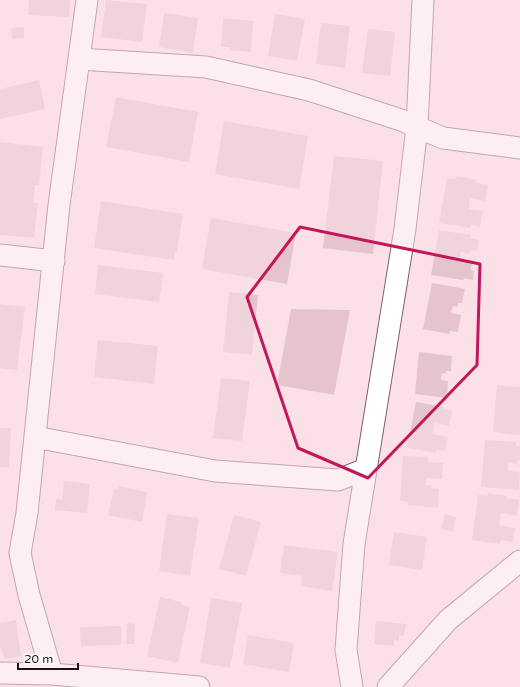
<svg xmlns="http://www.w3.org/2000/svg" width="520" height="687" viewBox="0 0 520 687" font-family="'Varela Round',sans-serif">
	<rect width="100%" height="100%" fill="#fbe0e7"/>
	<path fill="#e5c4cd" d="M 29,0 L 70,0 L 69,17 L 28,15 Z
		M 106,0 L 147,4 L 142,42 L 101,37 Z
		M 164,13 L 198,18 L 193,53 L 159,47 Z
		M 275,14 L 305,19 L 297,61 L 268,56 Z
		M 223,18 L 253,21 L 251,52 L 230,50 L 230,47 L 221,47 Z
		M 321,23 L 350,26 L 345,68 L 316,64 Z
		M 24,27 L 24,38 L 12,39 L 11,28 Z
		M 368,29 L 395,32 L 390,76 L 362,73 Z
		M 39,80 L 45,109 L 0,119 L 0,89 Z
		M 116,97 L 198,112 L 189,162 L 106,147 Z
		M 224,121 L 308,136 L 299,189 L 215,174 Z
		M 0,142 L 43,147 L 39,185 L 35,185 L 33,203 L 38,203 L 34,238 L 0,235 Z
		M 334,156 L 383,161 L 373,254 L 323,248 Z
		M 457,176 L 477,180 L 476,183 L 488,185 L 485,201 L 470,198 L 469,209 L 483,211 L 480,227 L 471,225 L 470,228 L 439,223 L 447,178 L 456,179 Z
		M 101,201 L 183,214 L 177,252 L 175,251 L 174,260 L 94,248 Z
		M 211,218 L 296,233 L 287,284 L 202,269 Z
		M 439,230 L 471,235 L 470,238 L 479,240 L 477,251 L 470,250 L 469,254 L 461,252 L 459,261 L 472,263 L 471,270 L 474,271 L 473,280 L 464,278 L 463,280 L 431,275 Z
		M 98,265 L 163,273 L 159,302 L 95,294 Z
		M 432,283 L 465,289 L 462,303 L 458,303 L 457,307 L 453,306 L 451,313 L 461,315 L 458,332 L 450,331 L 450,334 L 423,329 Z
		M 229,292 L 258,295 L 252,355 L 223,352 Z
		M 0,304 L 25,307 L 17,370 L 0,368 Z
		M 291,309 L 350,310 L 334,395 L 277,385 Z
		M 98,340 L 158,346 L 154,384 L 94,377 Z
		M 419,352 L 452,356 L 451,371 L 446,371 L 446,374 L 442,373 L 441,380 L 448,381 L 447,398 L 415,394 Z
		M 221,378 L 250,381 L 242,441 L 213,438 Z
		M 497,385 L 520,387 L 520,435 L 493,432 Z
		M 416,402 L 444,407 L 444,409 L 452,411 L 449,426 L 435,423 L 432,434 L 448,437 L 445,451 L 437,450 L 436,453 L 407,448 Z
		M 0,428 L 11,428 L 9,467 L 0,467 Z
		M 485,440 L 516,442 L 516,446 L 520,446 L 520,460 L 518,460 L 517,464 L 508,463 L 508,471 L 520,472 L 519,490 L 481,487 Z
		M 403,456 L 428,457 L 428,462 L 443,463 L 442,479 L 426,478 L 426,485 L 431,485 L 431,488 L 439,489 L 438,508 L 408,505 L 408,502 L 400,501 Z
		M 64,481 L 90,484 L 87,513 L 55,510 L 56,499 L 62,500 Z
		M 119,486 L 147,492 L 142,522 L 108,515 L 114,488 L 118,489 Z
		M 488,493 L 507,496 L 507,498 L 519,500 L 517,516 L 501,513 L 499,525 L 515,528 L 513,542 L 501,540 L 500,544 L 472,540 L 478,495 L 488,496 Z
		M 167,514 L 199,518 L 190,576 L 159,571 Z
		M 445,514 L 456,517 L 453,532 L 441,529 Z
		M 234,515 L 261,522 L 246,576 L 219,569 Z
		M 394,532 L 427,537 L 422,570 L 389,565 Z
		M 284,545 L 338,552 L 332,591 L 301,586 L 302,576 L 280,573 Z
		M 160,597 L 181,602 L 181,605 L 190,607 L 178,663 L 147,656 Z
		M 211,598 L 242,603 L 230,668 L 200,663 Z
		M 16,620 L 21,656 L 5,659 L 0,646 L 0,623 Z
		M 376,621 L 406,624 L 404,636 L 399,635 L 399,641 L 394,640 L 393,646 L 374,644 Z
		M 127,623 L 135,624 L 134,644 L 126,644 Z
		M 121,626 L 121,645 L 81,646 L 80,627 Z
		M 248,635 L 294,643 L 289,672 L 243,664 Z"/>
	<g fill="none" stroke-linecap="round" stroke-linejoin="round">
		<defs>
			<path id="minor" d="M 79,59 L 206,67 L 309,90 L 401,120 L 443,138 L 520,148
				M 0,255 L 54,261
				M 35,437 L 215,471 L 338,480 L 366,469
				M 0,673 L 52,674 L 199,687
				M 52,674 L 29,595 L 20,553 L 27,513 L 59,205 L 87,0
				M 352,687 L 346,650 L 354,544 L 405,229 L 417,127 L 423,0
				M 388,687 L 448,620 L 520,561"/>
		</defs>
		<use href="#minor" stroke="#7e616a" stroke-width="23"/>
		<use href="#minor" stroke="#fff" stroke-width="21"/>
	</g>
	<path d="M0 0H520V687H0ZM 300,227 L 480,264 L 477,365 L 368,478 L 298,448 L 247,297 Z" fill="#fbe0e7" fill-opacity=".55" fill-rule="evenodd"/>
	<path fill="none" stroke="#c2185b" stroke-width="3" stroke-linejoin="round" d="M 300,227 L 480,264 L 477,365 L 368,478 L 298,448 L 247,297 Z"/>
	<path d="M18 663v6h60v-6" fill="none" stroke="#1f1317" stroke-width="2"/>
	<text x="24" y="663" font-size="12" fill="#1f1317" stroke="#ffffff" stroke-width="3" paint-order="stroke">20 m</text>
</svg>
